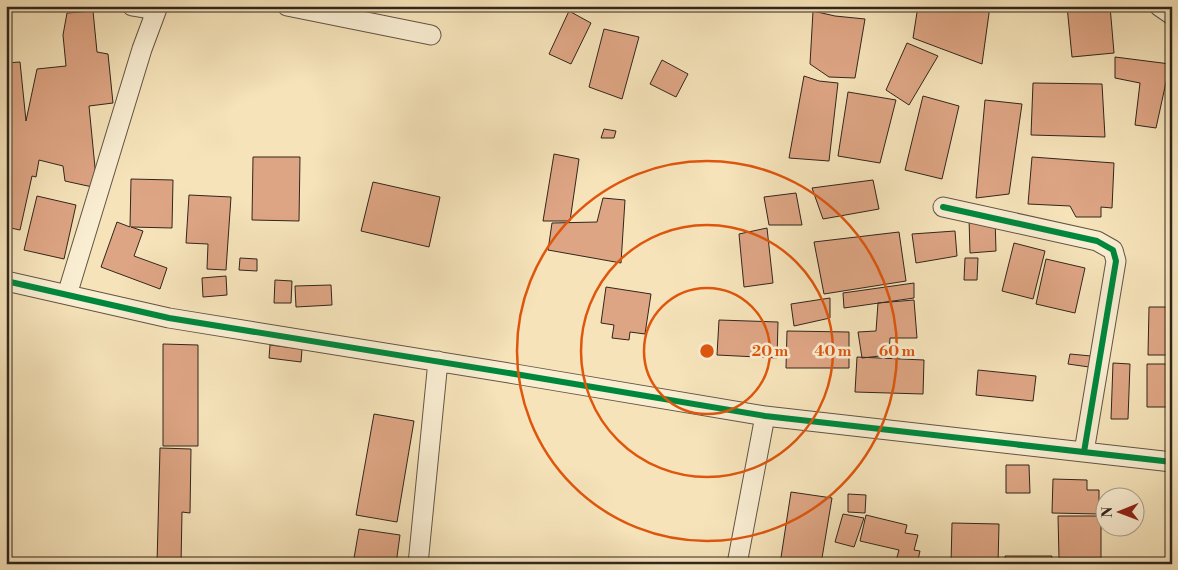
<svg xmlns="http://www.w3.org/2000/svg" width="1178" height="570" viewBox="0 0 1178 570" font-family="'Libre Bodoni',serif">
	<rect width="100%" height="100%" fill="#f6e3ba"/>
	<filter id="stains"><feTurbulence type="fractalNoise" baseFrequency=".004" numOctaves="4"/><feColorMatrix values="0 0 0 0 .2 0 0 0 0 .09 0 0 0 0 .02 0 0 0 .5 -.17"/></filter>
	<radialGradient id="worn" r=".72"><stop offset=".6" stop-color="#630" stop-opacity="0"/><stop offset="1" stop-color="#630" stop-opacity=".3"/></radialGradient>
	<path fill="#dea584" stroke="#31261d" d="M 918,6 L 990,6 L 982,64 L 913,38 Z
		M 1067,6 L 1110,6 L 1114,53 L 1072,57 Z
		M 93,11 L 97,52 L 108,54 L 113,103 L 89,106 L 97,188 L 65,181 L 63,166 L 39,160 L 36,177 L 32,176 L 20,230 L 6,227 L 6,63 L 20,62 L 26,121 L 37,69 L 66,66 L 63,35 L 67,13 Z
		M 569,11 L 591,23 L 571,64 L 549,54 Z
		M 813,11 L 835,16 L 865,19 L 855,78 L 829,77 L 810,64 Z
		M 604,29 L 639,37 L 622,99 L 589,87 Z
		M 907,43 L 938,56 L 909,105 L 886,90 Z
		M 1115,57 L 1170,64 L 1156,128 L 1135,125 L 1140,83 L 1115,78 Z
		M 662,60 L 688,74 L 676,97 L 650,84 Z
		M 804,76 L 819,81 L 838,83 L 829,161 L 789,158 Z
		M 1033,83 L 1102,84 L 1105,137 L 1031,135 Z
		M 848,92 L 896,100 L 880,163 L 838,156 Z
		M 923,96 L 959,106 L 942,179 L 905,170 Z
		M 985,100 L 1022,104 L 1009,194 L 976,198 Z
		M 604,129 L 616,131 L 614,138 L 601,138 Z
		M 554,154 L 579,159 L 570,221 L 543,221 Z
		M 253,157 L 300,157 L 299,221 L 252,220 Z
		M 1032,157 L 1114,163 L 1112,208 L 1101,207 L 1101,217 L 1076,217 L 1070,206 L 1028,204 Z
		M 131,179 L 173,180 L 172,228 L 131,227 L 143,231 L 134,256 L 167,268 L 160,289 L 101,267 L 117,222 L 130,227 Z
		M 873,180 L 879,209 L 823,219 L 812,188 Z
		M 373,182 L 440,197 L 429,247 L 361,231 Z
		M 796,193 L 802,225 L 769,225 L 764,197 Z
		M 189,195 L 231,197 L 226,270 L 207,269 L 208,244 L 186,243 Z
		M 37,196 L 76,205 L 64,259 L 24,250 Z
		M 603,198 L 625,200 L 621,263 L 548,250 L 552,223 L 597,222 Z
		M 995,217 L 996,251 L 970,253 L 969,218 Z
		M 767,228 L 773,283 L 744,287 L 739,234 Z
		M 955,231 L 957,256 L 916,263 L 912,234 Z
		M 899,232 L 906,281 L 824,294 L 814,242 Z
		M 1014,243 L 1045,251 L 1033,299 L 1002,291 Z
		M 240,258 L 257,259 L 257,271 L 239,270 Z
		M 965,258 L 978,258 L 977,280 L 964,280 Z
		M 1046,259 L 1085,268 L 1075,313 L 1036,304 Z
		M 226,276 L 227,295 L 203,297 L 202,278 Z
		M 275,280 L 292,281 L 291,303 L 274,303 Z
		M 914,283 L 914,298 L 844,308 L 843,293 Z
		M 331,285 L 332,305 L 296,307 L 295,286 Z
		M 606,287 L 651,294 L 645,334 L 630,332 L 629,340 L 612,338 L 614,325 L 601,323 Z
		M 830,298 L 830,318 L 794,326 L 791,304 Z
		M 914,300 L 917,338 L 890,338 L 889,355 L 862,358 L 858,332 L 876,331 L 878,303 Z
		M 1149,307 L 1172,307 L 1172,355 L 1148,355 Z
		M 719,320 L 778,322 L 777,358 L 717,355 Z
		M 787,331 L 849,332 L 849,368 L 786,368 Z
		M 163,344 L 198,345 L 198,446 L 163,446 Z
		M 270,345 L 302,349 L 301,362 L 269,358 Z
		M 1070,354 L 1091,356 L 1089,367 L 1068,364 Z
		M 857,357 L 924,360 L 923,394 L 855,392 Z
		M 1113,363 L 1130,364 L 1128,419 L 1111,419 Z
		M 1147,364 L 1172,364 L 1172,407 L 1147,407 Z
		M 978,370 L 1036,376 L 1033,401 L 976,395 Z
		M 374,414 L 414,421 L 397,522 L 356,515 Z
		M 160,448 L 191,449 L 190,513 L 182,512 L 181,564 L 157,564 Z
		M 1006,465 L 1029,465 L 1030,493 L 1006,493 Z
		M 1053,479 L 1087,480 L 1087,490 L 1099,490 L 1099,514 L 1052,513 Z
		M 791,492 L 832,498 L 821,564 L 780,564 Z
		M 848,494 L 866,495 L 865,513 L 848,512 Z
		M 843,514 L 864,518 L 854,547 L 835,542 Z
		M 866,515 L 907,525 L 905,533 L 918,535 L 914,550 L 920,551 L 917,564 L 895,564 L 899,550 L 860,541 Z
		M 1058,516 L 1101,516 L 1101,558 L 1059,558 Z
		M 952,523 L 999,524 L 998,564 L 951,564 Z
		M 359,529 L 400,535 L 396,564 L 353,564 Z
		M 1005,556 L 1052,556 L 1051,564 L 1005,564 Z"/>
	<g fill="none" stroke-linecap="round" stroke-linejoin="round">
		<defs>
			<path id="street" d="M 132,6 L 156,10
				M 287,6 L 431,35
				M 1159,6 L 1172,15
				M 943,207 L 1097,241 L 1113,250 L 1116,261 L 1084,452
				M 6,281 L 169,318 L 521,375 L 765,416 L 1172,462
				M 67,295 L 142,49 L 158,6
				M 418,564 L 438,361
				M 737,564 L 765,416"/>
		</defs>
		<use href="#street" stroke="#625544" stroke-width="21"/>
		<use href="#street" stroke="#f9edd2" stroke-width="19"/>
		<defs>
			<path id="cycleway" d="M 943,207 L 1097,241 L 1113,250 L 1116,261 L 1084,452
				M 6,281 L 169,318 L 521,375 L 765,416 L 1172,462"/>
		</defs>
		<use href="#cycleway" stroke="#f9edd2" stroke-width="9"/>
		<use href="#cycleway" stroke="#00873e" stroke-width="6"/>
	</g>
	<g fill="none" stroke="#df560d" stroke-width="2.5">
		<circle cx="707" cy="351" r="63"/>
		<circle cx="707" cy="351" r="126"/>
		<circle cx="707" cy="351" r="190"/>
	</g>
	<circle cx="707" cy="351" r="8" fill="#df560d" stroke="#f9edd2" stroke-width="2.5"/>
	<g font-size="15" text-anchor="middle" font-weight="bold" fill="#df560d" stroke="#f9edd2" stroke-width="5" stroke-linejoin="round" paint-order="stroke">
		<text x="770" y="356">20 m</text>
		<text x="833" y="356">40 m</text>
		<text x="897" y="356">60 m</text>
	</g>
	<rect width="1178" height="570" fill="none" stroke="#f6e3ba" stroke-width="25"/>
	<rect x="8" y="8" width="1163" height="555" fill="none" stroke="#31261d" stroke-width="2.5"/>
	<rect x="12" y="12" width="1153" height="545" fill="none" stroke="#31261d"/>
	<g transform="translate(1120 512) rotate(269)"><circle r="24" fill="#f9edd2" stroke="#a99d8a"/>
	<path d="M0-4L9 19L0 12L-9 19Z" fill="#8f2418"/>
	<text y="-8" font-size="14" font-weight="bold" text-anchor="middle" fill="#31261d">N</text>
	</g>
	<rect width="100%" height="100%" filter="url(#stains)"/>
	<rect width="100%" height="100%" fill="url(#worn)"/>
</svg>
